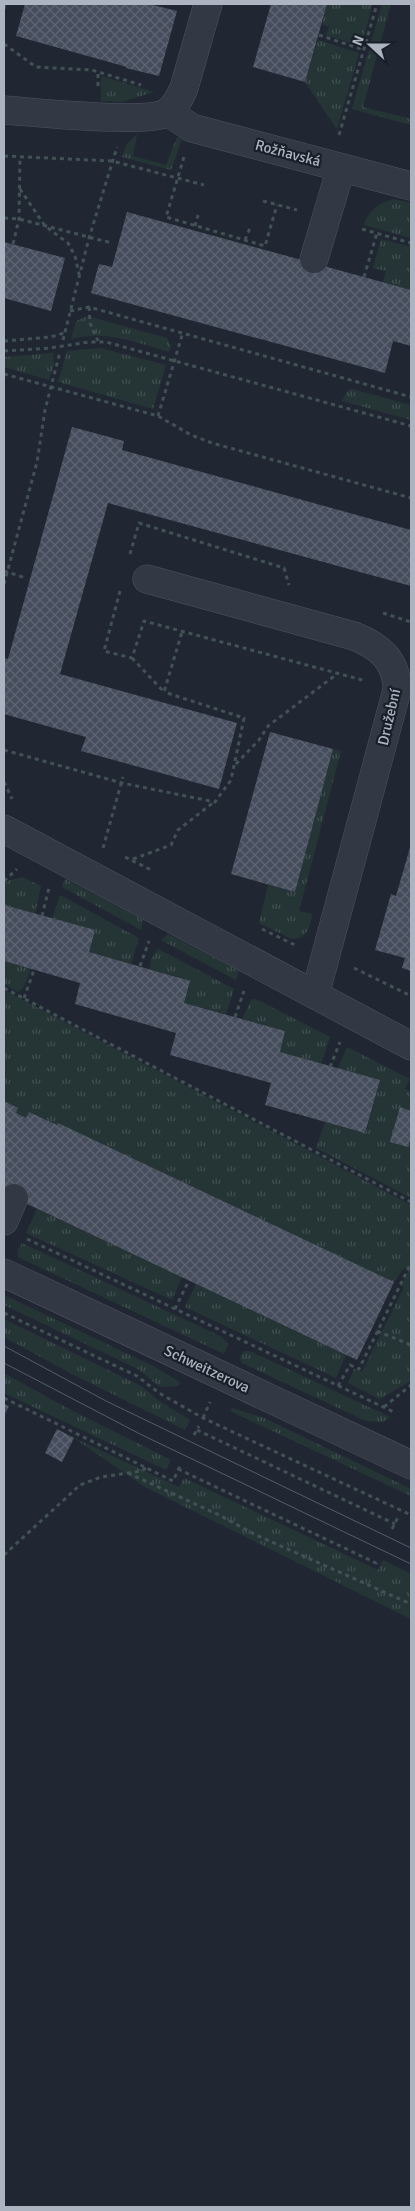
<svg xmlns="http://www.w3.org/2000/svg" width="415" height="2211" viewBox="0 0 415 2211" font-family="Signika,sans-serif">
	<defs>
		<pattern id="grass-tufts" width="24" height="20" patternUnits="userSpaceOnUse" patternTransform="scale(1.25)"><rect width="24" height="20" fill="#253536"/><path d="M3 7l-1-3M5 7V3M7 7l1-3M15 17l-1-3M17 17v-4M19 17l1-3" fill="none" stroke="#425051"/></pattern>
		<pattern id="building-cross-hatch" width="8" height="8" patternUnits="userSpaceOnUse" patternTransform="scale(1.25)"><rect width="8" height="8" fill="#464e5d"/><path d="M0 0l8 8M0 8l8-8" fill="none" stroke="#5e6572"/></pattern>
	</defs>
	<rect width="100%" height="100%" fill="#202733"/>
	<path fill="url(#grass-tufts)" d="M 327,4 L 373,4 L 361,46 L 326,35 L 329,27 L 322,24 Z
		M 382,4 L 391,4 L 363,107 L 411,119 L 411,125 L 352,109 Z
		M 318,40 L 359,53 L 337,129 L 305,82 Z
		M 101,76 L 154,92 L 121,102 L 101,101 Z
		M 137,134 L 133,156 L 166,165 L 177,137 L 182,139 L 171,170 L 122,157 L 127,144 Z
		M 393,199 L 411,203 L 411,238 L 364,225 C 369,210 378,204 393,199 Z
		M 381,239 L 411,247 L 411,290 L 383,282 L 386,271 L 373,268 Z
		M 87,316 L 167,338 L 171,346 L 169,352 C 133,342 109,330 71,339 L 76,321 Z
		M 100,348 L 166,365 L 153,409 L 58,382 L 67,351 Z
		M 53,353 L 54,365 L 49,380 L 4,367 L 4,357 Z
		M 352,389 L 411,405 L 411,420 L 342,401 L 347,391 Z
		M 333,749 L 341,751 L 299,911 L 312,914 C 310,928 307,939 292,939 L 259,923 L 268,885 L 295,892 Z
		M 22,877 L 41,886 L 35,914 L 4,905 L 4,885 L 7,881 Z
		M 65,879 L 143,920 L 141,930 L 62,887 Z
		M 60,895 L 139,938 L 131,964 L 89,952 L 52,919 Z
		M 168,934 L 239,971 L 236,980 L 161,940 Z
		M 158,949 L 234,989 L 226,1014 L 184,1003 L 190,981 L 150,969 L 151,959 Z
		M 4,961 L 31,969 L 23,988 L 18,992 L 4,984 Z
		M 4,990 L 411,1205 L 411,1381 L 380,1399 L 348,1383 L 354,1369 L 362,1372 L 404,1287 L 401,1286 L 409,1270 L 408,1268 L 403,1269 L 394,1282 L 58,1123 L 57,1125 L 29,1112 L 26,1118 L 16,1113 L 18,1108 L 4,1101 Z
		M 252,999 L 258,1000 L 330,1037 L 321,1064 L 280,1052 L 285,1031 L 242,1019 Z
		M 347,1047 L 410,1079 L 405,1089 L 411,1091 L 411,1198 L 316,1148 L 325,1122 L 366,1132 L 380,1081 L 338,1069 Z
		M 37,1209 L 182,1277 L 172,1300 L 26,1233 Z
		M 22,1243 L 222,1337 L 228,1344 L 224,1354 L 18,1257 L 18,1250 Z
		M 196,1284 L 346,1355 L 336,1378 L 185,1307 Z
		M 4,1295 L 153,1366 L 180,1382 L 179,1386 L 160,1387 L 138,1369 L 4,1305 Z
		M 4,1319 L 141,1386 L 158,1400 L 190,1420 L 185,1430 L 74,1375 L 4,1337 Z
		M 247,1351 L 252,1352 L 390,1417 L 383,1422 L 366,1421 L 242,1363 L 240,1359 L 243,1352 Z
		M 4,1373 L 67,1408 L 171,1460 L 166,1470 L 4,1393 Z
		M 232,1408 L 264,1418 L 411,1489 L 411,1496 L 230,1411 Z
		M 74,1438 L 179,1487 L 184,1478 L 378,1570 L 383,1560 L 411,1574 L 411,1619 L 145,1487 Z"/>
	<path fill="url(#building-cross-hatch)" d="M 25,4 L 149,4 L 177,11 L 159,76 L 126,68 L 127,67 L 16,36 Z
		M 271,4 L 327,4 L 305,82 L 253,67 Z
		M 127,212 L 411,290 L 411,346 L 393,341 L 385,373 L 91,293 L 99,264 L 112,267 Z
		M 4,242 L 65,258 L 51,311 L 4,298 Z
		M 72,427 L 124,441 L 122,450 L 411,530 L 411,586 L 108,503 L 60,674 L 237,723 L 219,789 L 81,751 L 86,737 L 4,714 L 4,658 L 8,659 Z
		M 270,732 L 333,749 L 295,892 L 231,874 Z
		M 411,844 L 411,971 L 402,968 L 405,958 L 375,950 L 391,894 L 396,896 Z
		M 4,905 L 95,930 L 89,952 L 190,981 L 184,1003 L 285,1031 L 280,1052 L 380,1080 L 365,1133 L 265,1105 L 271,1083 L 170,1055 L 176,1033 L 75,1004 L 80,983 L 4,961 Z
		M 4,1101 L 18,1108 L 16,1113 L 26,1118 L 29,1112 L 57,1125 L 58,1123 L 394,1282 L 357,1360 L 4,1193 Z
		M 400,1107 L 411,1111 L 411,1136 L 408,1147 L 390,1142 Z
		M 4,1404 L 9,1406 L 4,1416 Z
		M 57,1429 L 74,1438 L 62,1462 L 45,1453 Z"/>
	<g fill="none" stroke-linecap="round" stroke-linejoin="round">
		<defs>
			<path id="minor" d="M 4,110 C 33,112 146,124 166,113 C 175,108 180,97 184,88 L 208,4
				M 168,112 L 192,128 L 411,186
				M 314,259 L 341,168
				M 147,579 L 354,636 C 379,646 397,660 397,690 L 315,995
				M 4,829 L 411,1046
				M 4,1221 L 14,1198
				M 4,1273 L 411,1465"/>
		</defs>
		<use href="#minor" stroke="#4e545f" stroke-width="29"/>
		<path stroke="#415154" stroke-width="3" stroke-dasharray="4 4" stroke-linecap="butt" d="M 4,9 L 5,4
			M 319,35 L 364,50
			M 4,44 L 36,67 L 92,70 L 141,85
			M 98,86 L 98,72
			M 339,135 L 377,4
			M 4,156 L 112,161 L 204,185
			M 184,157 L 166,217 L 265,246 L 277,205
			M 20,189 L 45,226 L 68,243 L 75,256 L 79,274
			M 263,201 L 297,210
			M 4,218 L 19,219 L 112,243
			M 195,226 L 198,215
			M 362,229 L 411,243
			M 245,240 L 250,228
			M 13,244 L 19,219 L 20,157
			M 364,277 L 377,233
			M 89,307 L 90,323 L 98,341
			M 70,311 L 89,307 L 411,397
			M 63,340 L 89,238 L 117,147
			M 4,341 L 51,337 L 64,333
			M 4,351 L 50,348 L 89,342 L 106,342 L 411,426
			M 4,374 L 158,416 L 191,435 L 212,443 L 411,498
			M 158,416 L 183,332
			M 130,554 L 139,523 L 284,568 L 289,585
			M 4,571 L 26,578
			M 4,584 L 37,462 L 45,410 L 60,352
			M 120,591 L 104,651 L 132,658 L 144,621 L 366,681
			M 383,613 L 411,622
			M 132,658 L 164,692 L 182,632
			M 4,750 L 122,783 L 215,802 L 231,780 L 244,718 L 164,692
			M 236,764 L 259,740 L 268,726 L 337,674
			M 4,782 L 12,799
			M 103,848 L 123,777
			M 125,857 L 151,870
			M 133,859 L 171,845 L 178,830 L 214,802
			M 4,881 L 17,869
			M 42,916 L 49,888
			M 262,929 L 297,946
			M 140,966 L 149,941
			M 354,968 L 411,996
			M 4,988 L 411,1202
			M 24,998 L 34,970
			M 235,1017 L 244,991
			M 330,1067 L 340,1042
			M 27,1239 L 396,1413
			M 175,1309 L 189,1280
			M 4,1313 L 137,1376 L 159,1393 L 203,1418 L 411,1515
			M 377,1331 L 411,1345
			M 338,1386 L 350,1365 L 359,1369 L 411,1263
			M 4,1398 L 173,1481 L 181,1464
			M 384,1407 L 411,1385
			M 203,1418 L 210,1402
			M 197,1430 L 395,1524
			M 194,1435 L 199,1426
			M 178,1469 L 376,1563 L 378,1559
			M 128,1473 L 219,1515 L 256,1535 L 411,1604
			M 392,1529 L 398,1517
			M 4,1555 L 80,1485 L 101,1477 L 141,1471 L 146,1468"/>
		<use href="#minor" stroke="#333944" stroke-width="28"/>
		<path stroke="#555d6b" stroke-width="1" d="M 4,1346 L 106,1401 L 411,1548
			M 4,1363 L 142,1435 L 411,1564"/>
	</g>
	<g text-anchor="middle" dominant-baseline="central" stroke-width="4.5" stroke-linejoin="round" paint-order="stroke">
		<g font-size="15" fill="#adb4c1" stroke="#191f28">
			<text transform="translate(288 153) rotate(15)">Rožňavská</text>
			<text transform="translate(389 717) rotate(-77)">Družební</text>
			<text transform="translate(207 1369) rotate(25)">Schweitzerova</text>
		</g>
	</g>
	<rect width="415" height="2211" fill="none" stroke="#adb4c1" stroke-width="10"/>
	<g transform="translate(370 45) rotate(291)" stroke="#191f28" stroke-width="4" paint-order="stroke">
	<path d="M0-4L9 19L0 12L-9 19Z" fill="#adb4c1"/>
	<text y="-8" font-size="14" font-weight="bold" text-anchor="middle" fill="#adb4c1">N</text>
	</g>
</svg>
